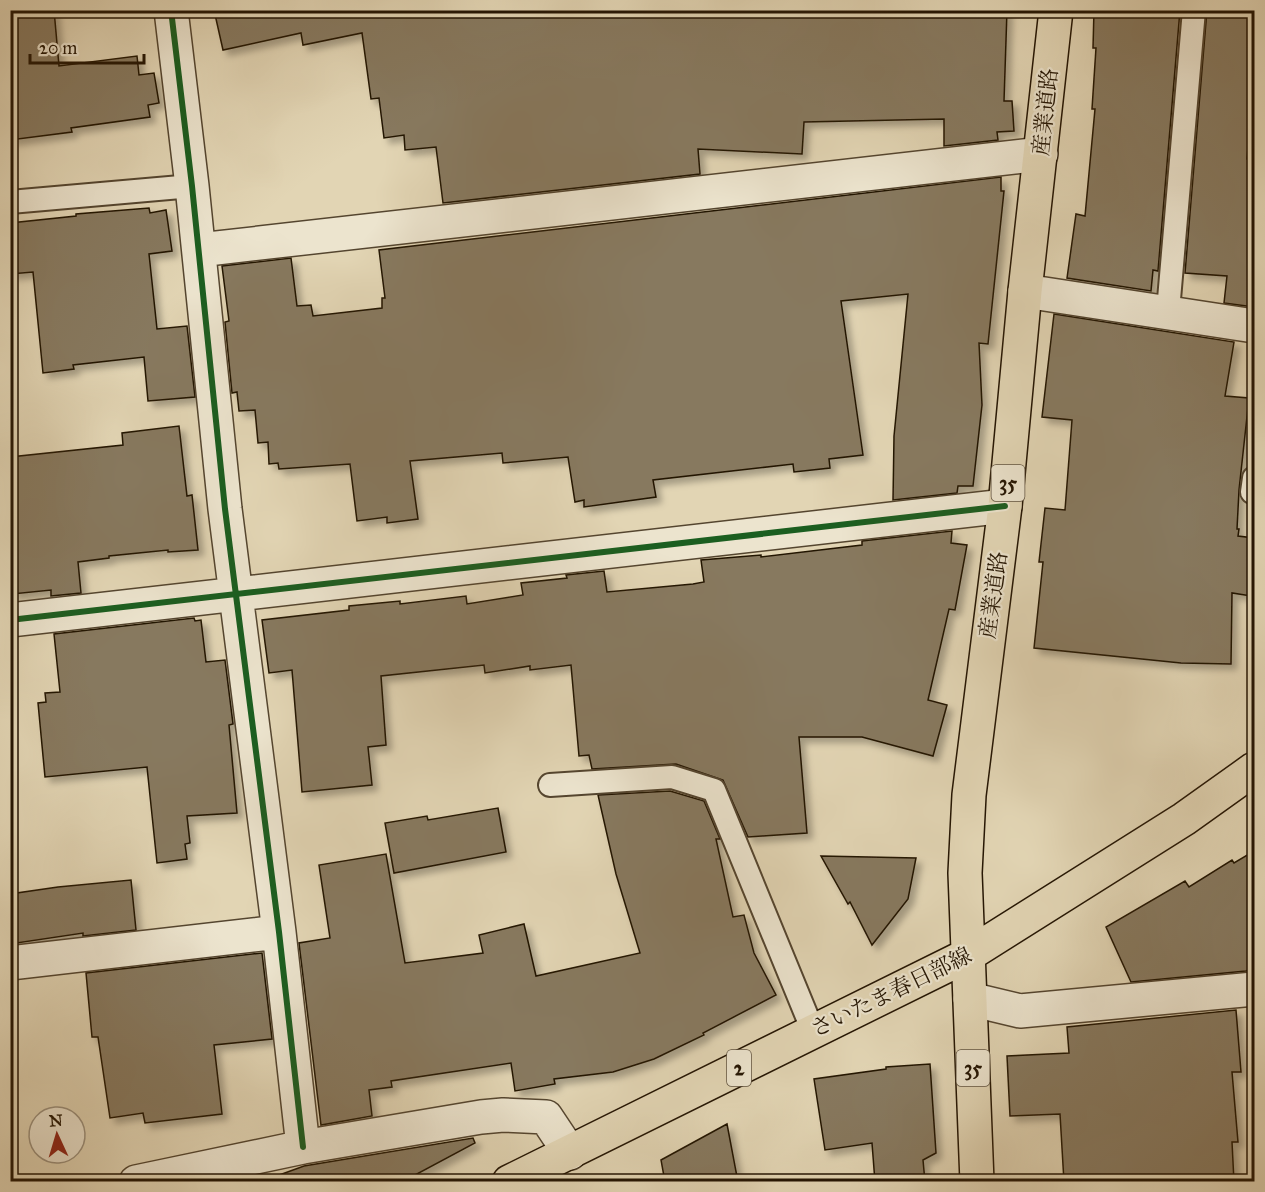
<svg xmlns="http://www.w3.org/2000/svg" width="1265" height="1192" viewBox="0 0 1265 1192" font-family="'IM FELL Great Primer','Noto Serif JP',serif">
	<defs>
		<filter id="shadow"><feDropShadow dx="5.5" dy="5.5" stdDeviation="3" flood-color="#0004"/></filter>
	</defs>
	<rect width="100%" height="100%" fill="#e2d5b4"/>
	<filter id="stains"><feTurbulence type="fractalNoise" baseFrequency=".00333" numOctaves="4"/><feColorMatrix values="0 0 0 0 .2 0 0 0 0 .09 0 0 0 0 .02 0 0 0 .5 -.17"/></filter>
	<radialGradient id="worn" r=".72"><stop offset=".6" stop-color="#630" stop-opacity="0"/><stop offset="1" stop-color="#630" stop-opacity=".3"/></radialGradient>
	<path fill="#87795f" stroke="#241503" stroke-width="1.5" filter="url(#shadow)" d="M 10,10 L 54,10 L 59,66 L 137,56 L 139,75 L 154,73 L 159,103 L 148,105 L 150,117 L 71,128 L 72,132 L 10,140 Z
		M 214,10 L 1007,10 L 1004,101 L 1012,101 L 1014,131 L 997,132 L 998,140 L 944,146 L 944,119 L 804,122 L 802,154 L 698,149 L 700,174 L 443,203 L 436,147 L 405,150 L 404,135 L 384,138 L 379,98 L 371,99 L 362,33 L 303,45 L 301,33 L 223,50 Z
		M 1094,10 L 1180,10 L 1158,271 L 1153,270 L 1151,291 L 1067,278 L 1076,214 L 1085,216 L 1095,109 L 1092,109 L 1096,48 L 1093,48 Z
		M 1207,10 L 1254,10 L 1254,80 L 1247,159 L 1254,161 L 1254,307 L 1224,303 L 1227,276 L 1185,273 Z
		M 1001,177 L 1001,191 L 1004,191 L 988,344 L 979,343 L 982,405 L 973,486 L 958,486 L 957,493 L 893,500 L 894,436 L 908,294 L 841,301 L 863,455 L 829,459 L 830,468 L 794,472 L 793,464 L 653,480 L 656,497 L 584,507 L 584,500 L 575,502 L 568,457 L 503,463 L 502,453 L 410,461 L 418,519 L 387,523 L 387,517 L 357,521 L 350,464 L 279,469 L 278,463 L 269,464 L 268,442 L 258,443 L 255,410 L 239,411 L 237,392 L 232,393 L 225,322 L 229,321 L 222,266 L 291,258 L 297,306 L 311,305 L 313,316 L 382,308 L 382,298 L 385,298 L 379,250 Z
		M 149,208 L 150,213 L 166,210 L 172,251 L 149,254 L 157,329 L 187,326 L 195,397 L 148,401 L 144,357 L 73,365 L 74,369 L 43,373 L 33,272 L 10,274 L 10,223 L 76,216 L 76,214 Z
		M 1054,314 L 1234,342 L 1225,396 L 1249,398 L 1239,490 L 1237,529 L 1239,529 L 1238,536 L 1254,538 L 1254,573 L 1251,596 L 1232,593 L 1231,664 L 1181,663 L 1034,648 L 1043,562 L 1039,562 L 1045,508 L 1065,510 L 1072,420 L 1042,417 Z
		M 179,426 L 187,496 L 192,495 L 198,550 L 168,552 L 168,550 L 109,556 L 109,558 L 78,562 L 81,593 L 51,596 L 51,590 L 12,594 L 10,457 L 123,445 L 122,433 Z
		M 952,531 L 951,543 L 967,545 L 955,610 L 949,609 L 928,700 L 947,705 L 933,756 L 862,737 L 799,737 L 807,833 L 748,837 L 723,780 L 676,764 L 592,769 L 589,755 L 579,756 L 571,665 L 530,670 L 530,666 L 485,673 L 484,665 L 381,676 L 386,745 L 368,747 L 372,785 L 302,792 L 292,670 L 269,673 L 262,620 L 349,610 L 349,606 L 400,601 L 400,604 L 466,596 L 467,604 L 523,595 L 521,583 L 567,578 L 566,575 L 604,571 L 607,592 L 693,584 L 704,582 L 701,560 L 761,555 L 761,557 L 862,545 L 862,541 Z
		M 194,618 L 195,621 L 201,620 L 206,662 L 225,660 L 233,724 L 229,725 L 237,813 L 187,816 L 190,843 L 185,844 L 187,859 L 157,863 L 147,767 L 45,777 L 38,703 L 46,702 L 45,693 L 60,692 L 54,634 Z
		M 670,791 L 704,801 L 720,839 L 716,839 L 733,917 L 744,915 L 754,953 L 776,995 L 703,1033 L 704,1035 L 654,1059 L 613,1072 L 554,1079 L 555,1084 L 515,1091 L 511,1063 L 391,1081 L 392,1087 L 369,1090 L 372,1116 L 321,1125 L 299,943 L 330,938 L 319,865 L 386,854 L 405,963 L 483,953 L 479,935 L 524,924 L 536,976 L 640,953 L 616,874 L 598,795 Z
		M 498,808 L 506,852 L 394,873 L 385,823 L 427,816 L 428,820 Z
		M 1254,851 L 1254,968 L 1246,971 L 1131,982 L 1106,927 L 1185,881 L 1189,887 L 1232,860 L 1234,863 Z
		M 821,856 L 916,858 L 908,899 L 872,945 L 850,902 L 848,904 Z
		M 131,880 L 136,930 L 83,936 L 83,933 L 10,944 L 10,894 L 58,887 Z
		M 262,953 L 272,1039 L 214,1045 L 222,1114 L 145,1123 L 143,1113 L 110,1118 L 98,1037 L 92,1037 L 86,973 Z
		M 1236,1010 L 1241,1072 L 1232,1072 L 1238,1142 L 1232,1142 L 1234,1182 L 1064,1182 L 1060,1114 L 1010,1116 L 1007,1056 L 1069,1053 L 1067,1027 Z
		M 930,1064 L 936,1153 L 923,1160 L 925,1182 L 875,1182 L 872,1143 L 825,1150 L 814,1079 L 886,1069 L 886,1067 Z
		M 727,1124 L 738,1182 L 665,1182 L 661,1160 Z
		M 473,1138 L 475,1143 L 402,1182 L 272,1182 L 271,1178 L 304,1166 Z"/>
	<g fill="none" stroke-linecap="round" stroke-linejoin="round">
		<defs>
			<path id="lane" d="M 10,202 L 192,186
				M 1168,311 L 1194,10
				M 1252,492 L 1254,478
				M 550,785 L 672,777 L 714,790 L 813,1031"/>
			<path id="street" d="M 171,10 L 192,186 L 225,509 L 279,932 L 303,1147
				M 199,250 L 1041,154
				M 1025,291 L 1254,326
				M 10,620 L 1005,506
				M 10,963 L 279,932
				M 970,999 L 1020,1011 L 1254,989
				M 136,1182 L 303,1147 L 481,1117 L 503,1115 L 546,1117 L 570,1153"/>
			<path id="primary" d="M 509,1182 L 968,955 L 1184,819 L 1254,769
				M 977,1182 L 965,873 L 969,795 L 1005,506 L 1025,291 L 1056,10"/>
		</defs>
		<use href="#lane" stroke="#54452f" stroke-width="26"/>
		<use href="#street" stroke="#54452f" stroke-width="36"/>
		<use href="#primary" stroke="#241503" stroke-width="36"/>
		<use href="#lane" stroke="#ece4ce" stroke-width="22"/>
		<use href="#street" stroke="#ece4ce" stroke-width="33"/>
		<use href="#primary" stroke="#e2d5b4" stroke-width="33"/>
		<defs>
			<path id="cycleway" d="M 171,10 L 192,186 L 225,509 L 279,932 L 303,1147
				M 10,620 L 1005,506"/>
		</defs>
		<use href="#cycleway" stroke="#ece4ce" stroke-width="10"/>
		<use href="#cycleway" stroke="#1b5e20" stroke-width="6"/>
	</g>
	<g text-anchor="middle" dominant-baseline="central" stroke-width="4.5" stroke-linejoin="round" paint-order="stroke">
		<g fill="#ece4ce" stroke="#605340" stroke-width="1.5">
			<rect x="991.5" y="465" width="33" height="36" rx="4.5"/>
			<rect x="727" y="1050" width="24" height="36" rx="4.5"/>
			<rect x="956.5" y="1050" width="33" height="36" rx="4.5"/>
		</g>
		<g font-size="21" font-weight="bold" fill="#241503">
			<text x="1008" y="483">35</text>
			<text x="739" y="1068">2</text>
			<text x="973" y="1068">35</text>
		</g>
		<g font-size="22" fill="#241503" stroke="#ece4ce">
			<text transform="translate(1045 112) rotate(-84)">産業道路</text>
			<text transform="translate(993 595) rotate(-82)">産業道路</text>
			<text transform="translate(891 992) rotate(-26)">さいたま春日部線</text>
		</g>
	</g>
	<rect width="1265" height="1192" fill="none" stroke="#e2d5b4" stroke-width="36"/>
	<rect x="12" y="12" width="1241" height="1168" fill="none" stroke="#241503" stroke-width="3"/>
	<rect x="18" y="18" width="1229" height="1156" fill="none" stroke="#241503" stroke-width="1.5"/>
	<g transform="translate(57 1135) rotate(356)"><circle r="28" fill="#ece4ce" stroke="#9c917d" stroke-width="1.5"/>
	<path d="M0-4.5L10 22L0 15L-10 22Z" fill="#8f2418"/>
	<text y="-9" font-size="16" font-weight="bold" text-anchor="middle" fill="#241503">N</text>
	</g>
	<path d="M30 54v9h114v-9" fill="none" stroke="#241503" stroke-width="3"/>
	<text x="39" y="54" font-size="18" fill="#241503" stroke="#ece4ce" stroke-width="4.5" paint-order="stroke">20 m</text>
	<rect width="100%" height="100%" filter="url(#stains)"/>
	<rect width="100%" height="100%" fill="url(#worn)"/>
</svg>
